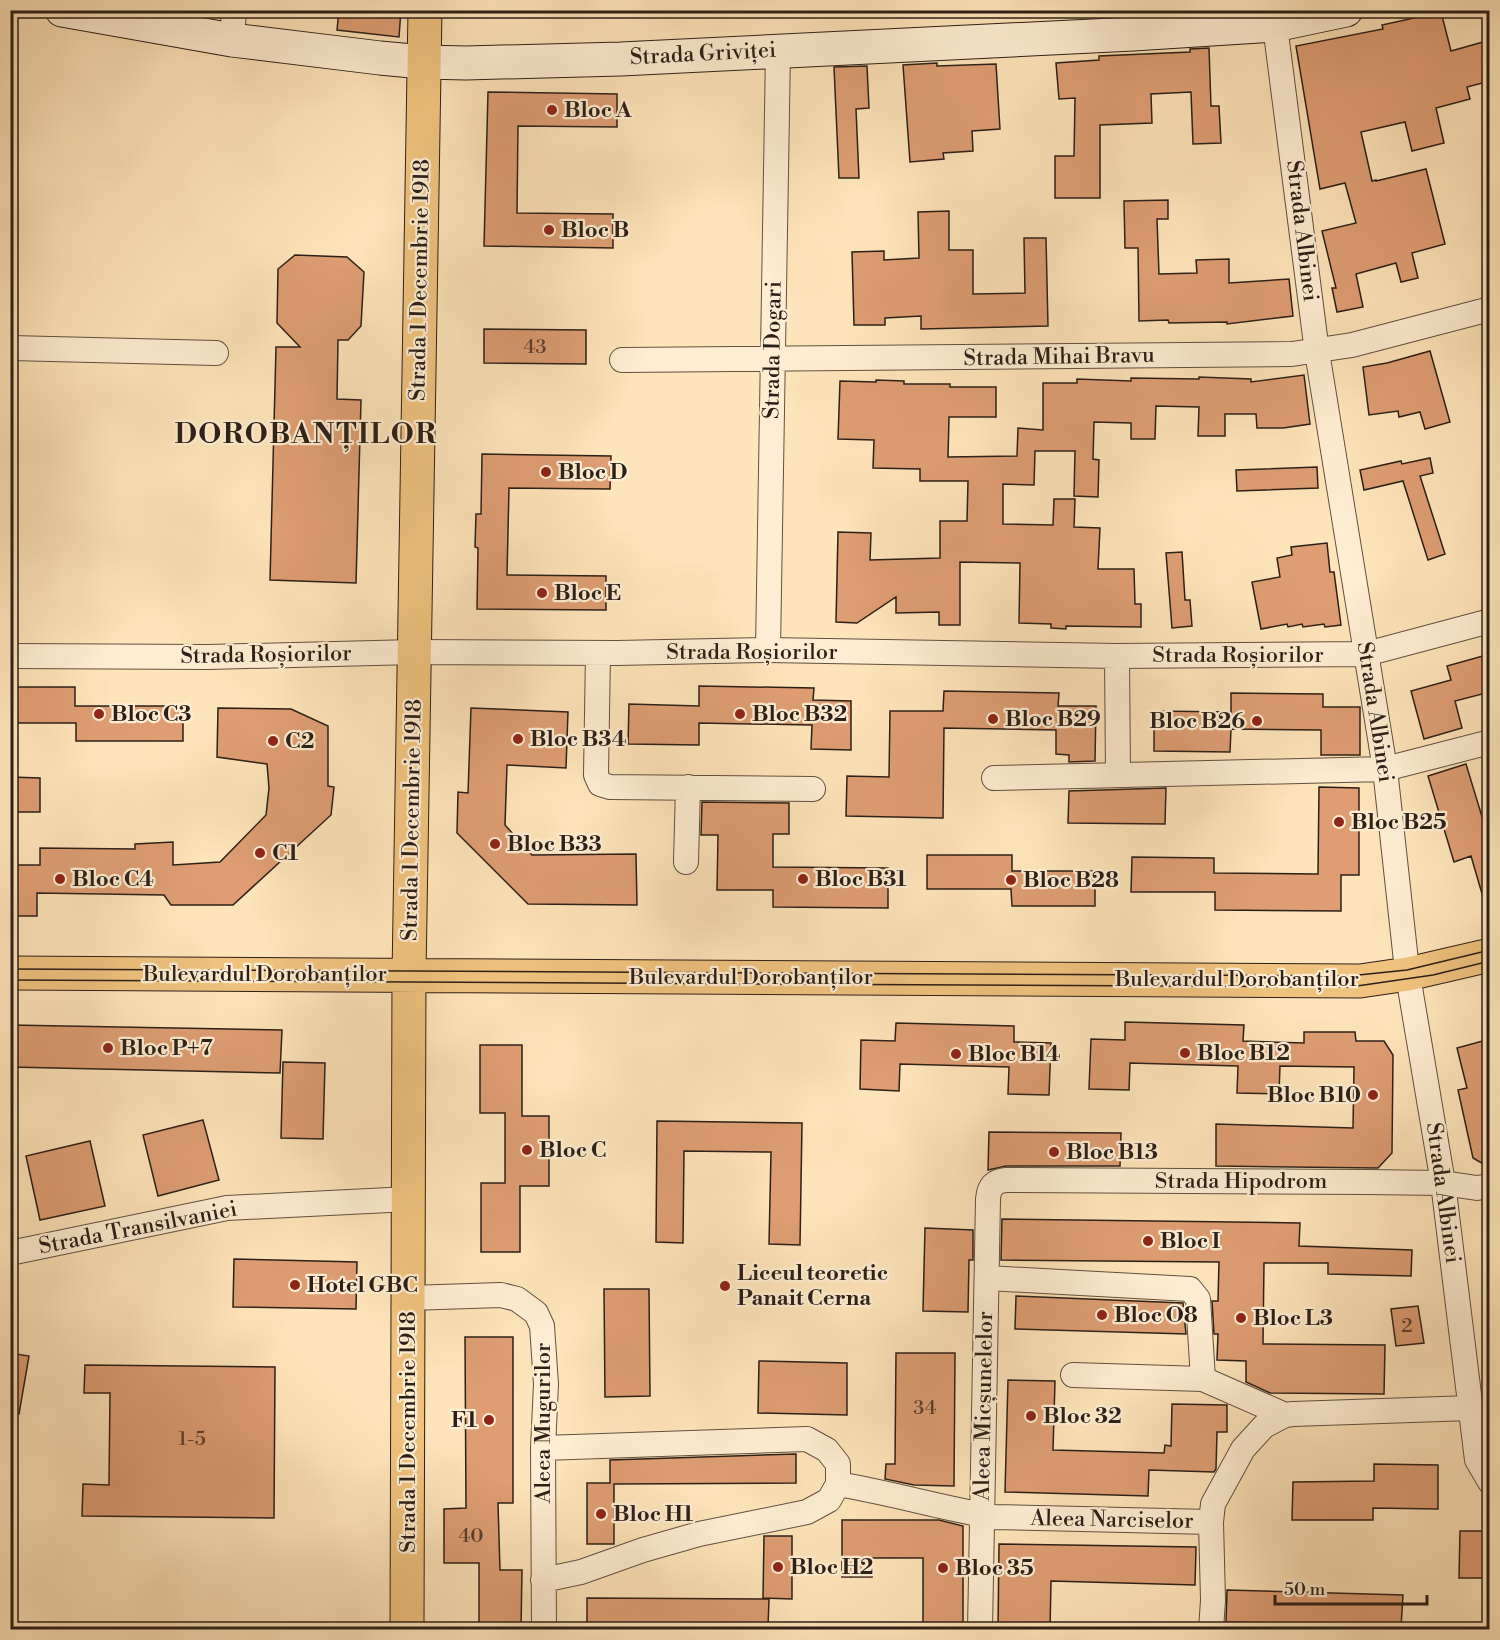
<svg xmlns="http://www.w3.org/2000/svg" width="1500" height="1640" viewBox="0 0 1500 1640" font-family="'Libre Bodoni',serif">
	<rect width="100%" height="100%" fill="#fee4ba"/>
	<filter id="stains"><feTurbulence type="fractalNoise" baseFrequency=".00333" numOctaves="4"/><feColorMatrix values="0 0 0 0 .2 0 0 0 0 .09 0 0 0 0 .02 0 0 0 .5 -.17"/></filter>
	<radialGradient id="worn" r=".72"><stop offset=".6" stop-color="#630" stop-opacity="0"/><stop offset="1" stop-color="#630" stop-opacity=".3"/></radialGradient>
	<path fill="#de9d73" stroke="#2c1f17" stroke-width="1.5" d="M 339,10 L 401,10 L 399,37 L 337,30 Z
		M 1441,12 L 1451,51 L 1490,40 L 1490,81 L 1467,87 L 1470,99 L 1436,108 L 1444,143 L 1412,151 L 1405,122 L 1361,132 L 1372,181 L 1376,180 L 1376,181 L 1426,169 L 1445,244 L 1412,253 L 1418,278 L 1401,282 L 1396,263 L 1356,274 L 1363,307 L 1337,312 L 1332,288 L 1336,288 L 1322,231 L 1356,223 L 1345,183 L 1320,189 L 1296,46 L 1383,29 L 1382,25 Z
		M 1209,48 L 1211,106 L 1219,106 L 1221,143 L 1193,144 L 1191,92 L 1151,94 L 1152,123 L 1100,125 L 1100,198 L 1055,198 L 1055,156 L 1074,156 L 1075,98 L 1059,99 L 1056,63 L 1099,60 L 1099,56 L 1190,52 L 1190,49 Z
		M 937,63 L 937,66 L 996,64 L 1000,129 L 972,131 L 973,151 L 943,153 L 944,159 L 910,162 L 903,65 Z
		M 867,66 L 869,108 L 856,109 L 859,178 L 839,178 L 834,67 Z
		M 488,92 L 617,94 L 617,127 L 518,126 L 517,213 L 613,214 L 613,248 L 484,246 Z
		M 1168,200 L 1168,219 L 1157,219 L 1159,274 L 1197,273 L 1196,260 L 1229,259 L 1229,283 L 1289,279 L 1293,316 L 1227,324 L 1227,322 L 1169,323 L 1168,320 L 1139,321 L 1138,248 L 1125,248 L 1124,201 Z
		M 949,211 L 949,250 L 973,250 L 973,294 L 1025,293 L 1024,238 L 1046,238 L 1048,326 L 921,329 L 921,316 L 885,318 L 885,325 L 854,325 L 852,252 L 884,251 L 884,260 L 919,258 L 918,212 Z
		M 295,255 L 347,257 L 364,272 L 361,326 L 348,340 L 338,340 L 337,399 L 361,400 L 356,583 L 270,580 L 276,347 L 300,347 L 277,323 L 278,269 Z
		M 484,329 L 586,330 L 586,364 L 484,363 Z
		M 1430,351 L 1450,422 L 1425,429 L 1420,412 L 1399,417 L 1398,411 L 1369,415 L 1363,367 L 1387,363 Z
		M 1304,375 L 1310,424 L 1283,428 L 1257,428 L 1256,414 L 1225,414 L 1225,436 L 1198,436 L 1199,407 L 1156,406 L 1155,439 L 1131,439 L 1131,423 L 1094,422 L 1093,459 L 1099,460 L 1098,497 L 1074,496 L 1075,451 L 1035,451 L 1034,485 L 1003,484 L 1003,524 L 1053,525 L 1054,499 L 1075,499 L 1074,527 L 1100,528 L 1098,569 L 1134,569 L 1135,604 L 1141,604 L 1141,627 L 1066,626 L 1066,629 L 1051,628 L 1051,624 L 1019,623 L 1020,563 L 960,562 L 960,625 L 939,625 L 939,612 L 896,613 L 896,597 L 857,623 L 836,622 L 838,532 L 871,533 L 870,560 L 940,558 L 940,521 L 967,521 L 968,481 L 920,481 L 920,469 L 873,468 L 874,440 L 838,439 L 840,381 L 876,382 L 876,380 L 904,381 L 904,384 L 950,384 L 950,387 L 996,387 L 996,417 L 949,417 L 948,457 L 1017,456 L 1018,428 L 1043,430 L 1043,383 L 1077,383 L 1077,379 L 1131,381 L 1131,378 L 1199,379 L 1199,377 L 1251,379 L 1251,382 Z
		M 482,454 L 611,456 L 610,489 L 509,488 L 507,575 L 606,576 L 606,610 L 477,609 L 478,548 L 475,547 L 476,514 L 481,514 Z
		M 1430,458 L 1433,473 L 1420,476 L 1445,554 L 1428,560 L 1403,481 L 1364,490 L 1360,470 L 1401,461 L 1402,464 Z
		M 1317,467 L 1318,488 L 1237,491 L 1236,470 Z
		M 1327,543 L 1330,572 L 1334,572 L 1341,625 L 1325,627 L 1324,624 L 1303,627 L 1302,624 L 1288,627 L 1287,624 L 1261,629 L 1252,582 L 1280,577 L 1277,558 L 1292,555 L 1291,547 Z
		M 1182,552 L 1185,600 L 1190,600 L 1192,626 L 1172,628 L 1166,553 Z
		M 1490,654 L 1490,692 L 1455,701 L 1462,728 L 1424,739 L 1411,691 L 1451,680 L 1447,666 Z
		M 699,686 L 814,688 L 813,700 L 851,701 L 851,750 L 811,749 L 812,725 L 699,723 L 699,745 L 628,744 L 629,704 L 699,706 Z
		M 15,687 L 75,687 L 75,706 L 183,706 L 183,741 L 76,741 L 76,723 L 15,723 Z
		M 944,691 L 1059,693 L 1058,706 L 1096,706 L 1095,761 L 1069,762 L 1069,755 L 1056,754 L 1056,730 L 944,728 L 943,818 L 846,816 L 847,776 L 889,777 L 890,711 L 943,711 Z
		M 1231,693 L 1323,694 L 1323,707 L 1360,707 L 1360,755 L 1321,755 L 1321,730 L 1231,729 L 1230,752 L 1154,751 L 1154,711 L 1231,712 Z
		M 218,708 L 291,709 L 328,726 L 328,786 L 334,787 L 331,815 L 233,905 L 171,905 L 164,895 L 37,893 L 37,916 L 10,916 L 10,865 L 40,865 L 40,848 L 135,849 L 135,844 L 173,842 L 173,865 L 220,862 L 266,815 L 269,788 L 267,764 L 217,757 Z
		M 471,708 L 568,712 L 566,768 L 507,765 L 505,825 L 532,855 L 636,854 L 637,905 L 528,904 L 457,833 L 458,792 L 468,793 Z
		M 1466,764 L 1490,843 L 1490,904 L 1485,904 L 1471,856 L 1454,862 L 1428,776 Z
		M 10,777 L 40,778 L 40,812 L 10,812 Z
		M 1319,787 L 1359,788 L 1359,875 L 1341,875 L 1341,911 L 1215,910 L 1215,892 L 1131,892 L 1132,857 L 1214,858 L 1214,873 L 1318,874 Z
		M 1166,788 L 1165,824 L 1068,823 L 1069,791 Z
		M 702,802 L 789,803 L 789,834 L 773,834 L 773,867 L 888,868 L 888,908 L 773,907 L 773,890 L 717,890 L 718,835 L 701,835 Z
		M 927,855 L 1012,855 L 1012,871 L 1095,871 L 1095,906 L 1012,906 L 1011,889 L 927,889 Z
		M 1125,1022 L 1244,1025 L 1243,1041 L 1304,1043 L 1304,1032 L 1355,1032 L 1356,1041 L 1384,1041 L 1393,1055 L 1392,1153 L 1378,1168 L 1216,1166 L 1216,1124 L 1353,1128 L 1354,1067 L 1280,1066 L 1279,1094 L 1237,1093 L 1238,1066 L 1130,1063 L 1129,1090 L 1089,1089 L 1091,1039 L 1125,1040 Z
		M 896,1023 L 1014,1026 L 1014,1042 L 1051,1043 L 1049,1095 L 1008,1094 L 1009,1067 L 900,1064 L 899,1091 L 860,1089 L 861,1040 L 895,1041 Z
		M 10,1025 L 282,1030 L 280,1073 L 10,1067 Z
		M 1490,1039 L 1490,1168 L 1473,1158 L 1458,1090 L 1467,1088 L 1457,1048 Z
		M 480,1045 L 522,1045 L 522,1116 L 549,1116 L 549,1186 L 520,1186 L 520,1252 L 481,1252 L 481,1183 L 505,1183 L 505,1113 L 480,1113 Z
		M 283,1062 L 325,1063 L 323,1139 L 281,1138 Z
		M 203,1120 L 219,1180 L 158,1196 L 143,1135 Z
		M 657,1121 L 802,1123 L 800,1245 L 769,1244 L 771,1152 L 684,1151 L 683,1243 L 656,1242 Z
		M 989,1132 L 1121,1133 L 1120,1166 L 1006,1166 L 988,1170 Z
		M 90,1141 L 105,1206 L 40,1220 L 26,1156 Z
		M 1002,1219 L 1300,1223 L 1299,1246 L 1412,1250 L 1411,1276 L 1328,1274 L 1328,1263 L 1264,1263 L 1263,1344 L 1385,1345 L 1384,1394 L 1270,1393 L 1246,1382 L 1246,1361 L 1217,1360 L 1218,1334 L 1214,1334 L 1212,1301 L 1218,1301 L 1219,1262 L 1001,1260 Z
		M 925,1228 L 973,1230 L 973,1260 L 969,1260 L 968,1312 L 923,1311 Z
		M 234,1259 L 357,1262 L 356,1309 L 233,1307 Z
		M 604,1289 L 649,1289 L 650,1396 L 605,1397 Z
		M 1016,1296 L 1183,1303 L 1186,1334 L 1015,1329 Z
		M 1418,1306 L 1424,1343 L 1396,1346 L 1391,1309 Z
		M 465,1337 L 513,1337 L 513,1503 L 498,1503 L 500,1570 L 522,1570 L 521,1629 L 479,1629 L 479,1563 L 444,1563 L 444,1509 L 466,1508 Z
		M 10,1353 L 29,1356 L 19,1414 L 10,1413 Z
		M 896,1353 L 955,1353 L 954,1486 L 914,1485 L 885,1479 L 886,1464 L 895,1464 Z
		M 759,1361 L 847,1363 L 847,1415 L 758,1413 Z
		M 85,1365 L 275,1367 L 274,1518 L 82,1516 L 83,1484 L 109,1485 L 110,1393 L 84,1393 Z
		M 1008,1380 L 1055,1381 L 1053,1450 L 1164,1453 L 1165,1445 L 1171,1446 L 1172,1404 L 1227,1405 L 1227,1432 L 1217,1432 L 1216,1469 L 1214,1472 L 1149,1470 L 1148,1496 L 1005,1492 Z
		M 796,1454 L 796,1483 L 614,1484 L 614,1544 L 587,1544 L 587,1483 L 610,1483 L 610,1460 Z
		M 1374,1464 L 1438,1465 L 1438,1509 L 1373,1508 L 1373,1520 L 1292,1520 L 1293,1482 L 1374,1481 Z
		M 842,1520 L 939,1520 L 963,1526 L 963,1629 L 923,1629 L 923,1558 L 872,1558 L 872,1577 L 842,1577 Z
		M 1460,1531 L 1490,1531 L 1490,1578 L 1459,1578 Z
		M 764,1536 L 792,1536 L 792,1599 L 763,1598 Z
		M 999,1544 L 1196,1547 L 1195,1585 L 1051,1581 L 1050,1629 L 998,1629 Z
		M 1227,1590 L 1403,1595 L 1401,1627 L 1226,1622 Z
		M 587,1598 L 769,1599 L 768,1627 L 587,1626 Z"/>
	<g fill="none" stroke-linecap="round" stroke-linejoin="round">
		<defs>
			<path id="minor" d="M 1273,10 L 1317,352 L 1385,769 L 1407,970 L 1443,1183 L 1477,1460 L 1490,1482
				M 232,40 L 234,10
				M 10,348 L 216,353
				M 622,360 L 1292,354 L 1352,345 L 1490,309
				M 768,650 L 778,51
				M 598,653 L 596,775 L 600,784 L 610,787 L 813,789
				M 10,656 L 208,657 L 415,652 L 617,653 L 768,650 L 1117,656 L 1366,654 L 1490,621
				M 1117,656 L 1118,775
				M 994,778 L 1385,769 L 1490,742
				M 686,862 L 688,787
				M 10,1253 L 227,1208 L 409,1199
				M 987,1278 L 1190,1289 L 1198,1299 L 1203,1379
				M 409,1298 L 501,1295 L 517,1299 L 536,1313 L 542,1326 L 546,1384 L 543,1448 L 544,1630
				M 1073,1375 L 1203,1379 L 1285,1415
				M 838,1484 C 891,1493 942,1508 994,1517 L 1211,1522
				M 543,1580 L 581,1572 L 643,1550 L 699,1534 L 807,1512 L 829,1500 L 838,1484 L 838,1464 L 827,1450 L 807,1439 L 543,1448
				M 980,1630 L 988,1199 C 989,1187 994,1181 1006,1180 L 1367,1182 L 1443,1183 L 1477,1188 L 1490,1186
				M 1211,1630 L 1213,1600 L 1211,1522 L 1213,1504 L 1243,1449 L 1264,1426 L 1285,1415 L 1293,1414 L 1471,1408"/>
			<path id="secondary" d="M 62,10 L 232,40 L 380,58 L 423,62 L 466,63 L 621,59 L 1133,34 L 1275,25 L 1346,10"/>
			<path id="primary" d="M 10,973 L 1360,981 L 1408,974 L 1490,955
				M 407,1630 L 409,975 L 425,10"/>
		</defs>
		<use href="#minor" stroke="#605040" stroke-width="26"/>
		<use href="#secondary" stroke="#2c1f17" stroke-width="35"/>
		<use href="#primary" stroke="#2c1f17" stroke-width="35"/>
		<use href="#minor" stroke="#feedd2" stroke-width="24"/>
		<use href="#secondary" stroke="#feedd2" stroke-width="33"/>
		<use href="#primary" stroke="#efc27d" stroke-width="33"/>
		<path stroke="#2c1f17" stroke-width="1.5" d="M 10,969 L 1349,976 L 1407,970 L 1490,950
			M 10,980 L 1350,987 L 1433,975 L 1490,961"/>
	</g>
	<g fill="#8f2418" stroke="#feedd2" stroke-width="2">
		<circle cx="552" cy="110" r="6"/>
		<circle cx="549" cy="230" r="6"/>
		<circle cx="546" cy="472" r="6"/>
		<circle cx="542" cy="593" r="6"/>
		<circle cx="99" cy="714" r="6"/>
		<circle cx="740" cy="714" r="6"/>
		<circle cx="993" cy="719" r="6"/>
		<circle cx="1257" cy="721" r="6"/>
		<circle cx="518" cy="739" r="6"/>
		<circle cx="273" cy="741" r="6"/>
		<circle cx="1339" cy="822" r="6"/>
		<circle cx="495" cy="844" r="6"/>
		<circle cx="260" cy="853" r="6"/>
		<circle cx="60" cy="879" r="6"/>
		<circle cx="803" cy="879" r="6"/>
		<circle cx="1011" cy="880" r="6"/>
		<circle cx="108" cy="1048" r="6"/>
		<circle cx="1185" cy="1053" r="6"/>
		<circle cx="956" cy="1054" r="6"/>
		<circle cx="1373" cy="1095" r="6"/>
		<circle cx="527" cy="1150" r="6"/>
		<circle cx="1054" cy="1152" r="6"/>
		<circle cx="1148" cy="1241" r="6"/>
		<circle cx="295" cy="1285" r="6"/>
		<circle cx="725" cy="1286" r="6"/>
		<circle cx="1102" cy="1315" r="6"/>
		<circle cx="1241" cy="1318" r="6"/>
		<circle cx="1031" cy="1416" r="6"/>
		<circle cx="489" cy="1420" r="6"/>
		<circle cx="601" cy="1514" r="6"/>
		<circle cx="778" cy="1567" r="6"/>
		<circle cx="943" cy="1568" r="6"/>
	</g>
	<g text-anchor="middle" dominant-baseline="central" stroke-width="4.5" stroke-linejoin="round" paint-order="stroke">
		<g font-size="20" fill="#583e2e">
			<text x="535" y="347">43</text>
			<text x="1407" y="1326">2</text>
			<text x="925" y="1408">34</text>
			<text x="192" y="1439">1-5</text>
			<text x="471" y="1536">40</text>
		</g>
		<g font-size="22" fill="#2c1f17" stroke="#feedd2">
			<text transform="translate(703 54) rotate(-3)">Strada Griviței</text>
			<text transform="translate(1302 231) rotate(83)">Strada Albinei</text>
			<text transform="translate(420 280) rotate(-89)">Strada 1 Decembrie 1918</text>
			<text transform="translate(773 350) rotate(-89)">Strada Dogari</text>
			<text transform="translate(1059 357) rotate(-1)">Strada Mihai Bravu</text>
			<text x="752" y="652">Strada Roșiorilor</text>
			<text transform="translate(266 655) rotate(-1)">Strada Roșiorilor</text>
			<text x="1238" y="655">Strada Roșiorilor</text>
			<text transform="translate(1375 712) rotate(81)">Strada Albinei</text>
			<text transform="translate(412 820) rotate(-89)">Strada 1 Decembrie 1918</text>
			<text x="265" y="974">Bulevardul Dorobanților</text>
			<text x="751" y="977">Bulevardul Dorobanților</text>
			<text x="1237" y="979">Bulevardul Dorobanților</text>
			<text x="1241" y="1181">Strada Hipodrom</text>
			<text transform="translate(1443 1193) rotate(82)">Strada Albinei</text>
			<text transform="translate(138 1228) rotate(-11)">Strada Transilvaniei</text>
			<text transform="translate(984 1406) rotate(-89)">Aleea Micșunelelor</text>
			<text transform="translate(543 1423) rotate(-90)">Aleea Mugurilor</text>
			<text transform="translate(408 1432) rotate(-90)">Strada 1 Decembrie 1918</text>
			<text transform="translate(1112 1520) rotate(1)">Aleea Narciselor</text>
		</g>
		<g font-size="22" font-weight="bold" fill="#2c1f17" stroke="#feedd2" text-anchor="start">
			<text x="564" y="110">Bloc A</text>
			<text x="561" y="230">Bloc B</text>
			<text x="558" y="472">Bloc D</text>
			<text x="554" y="593">Bloc E</text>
			<text x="111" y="714">Bloc C3</text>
			<text x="752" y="714">Bloc B32</text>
			<text x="1005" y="719">Bloc B29</text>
			<text x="1245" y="721" text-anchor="end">Bloc B26</text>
			<text x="530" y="739">Bloc B34</text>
			<text x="285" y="741">C2</text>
			<text x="1351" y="822">Bloc B25</text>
			<text x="507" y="844">Bloc B33</text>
			<text x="272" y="853">C1</text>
			<text x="72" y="879">Bloc C4</text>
			<text x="815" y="879">Bloc B31</text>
			<text x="1023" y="880">Bloc B28</text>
			<text x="120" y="1048">Bloc P+7</text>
			<text x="1197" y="1053">Bloc B12</text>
			<text x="968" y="1054">Bloc B14</text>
			<text x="1361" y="1095" text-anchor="end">Bloc B10</text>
			<text x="539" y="1150">Bloc C</text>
			<text x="1066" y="1152">Bloc B13</text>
			<text x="1160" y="1241">Bloc I</text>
			<text x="737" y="1273">Liceul teoretic<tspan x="737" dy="25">Panait Cerna</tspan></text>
			<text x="307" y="1285">Hotel GBC</text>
			<text x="1114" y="1315">Bloc O8</text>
			<text x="1253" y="1318">Bloc L3</text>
			<text x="1043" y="1416">Bloc 32</text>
			<text x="477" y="1420" text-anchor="end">F1</text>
			<text x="613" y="1514">Bloc H1</text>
			<text x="790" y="1567">Bloc H2</text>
			<text x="955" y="1568">Bloc 35</text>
		</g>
		<g font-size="28" font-weight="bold" letter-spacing="1.5" fill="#2c1f17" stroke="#feedd2">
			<text x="306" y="434">DOROBANȚILOR</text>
		</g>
	</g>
	<rect width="1500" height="1640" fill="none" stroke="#fee4ba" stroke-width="36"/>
	<rect x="12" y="12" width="1476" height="1616" fill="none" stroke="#2c1f17" stroke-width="3"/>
	<rect x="18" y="18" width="1464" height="1604" fill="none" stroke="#2c1f17" stroke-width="1.5"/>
	<path d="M1275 1595v9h152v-9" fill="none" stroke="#2c1f17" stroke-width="3"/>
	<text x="1284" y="1595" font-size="18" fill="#2c1f17" stroke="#feedd2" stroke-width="4.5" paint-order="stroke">50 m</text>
	<rect width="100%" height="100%" filter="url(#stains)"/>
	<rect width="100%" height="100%" fill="url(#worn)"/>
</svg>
